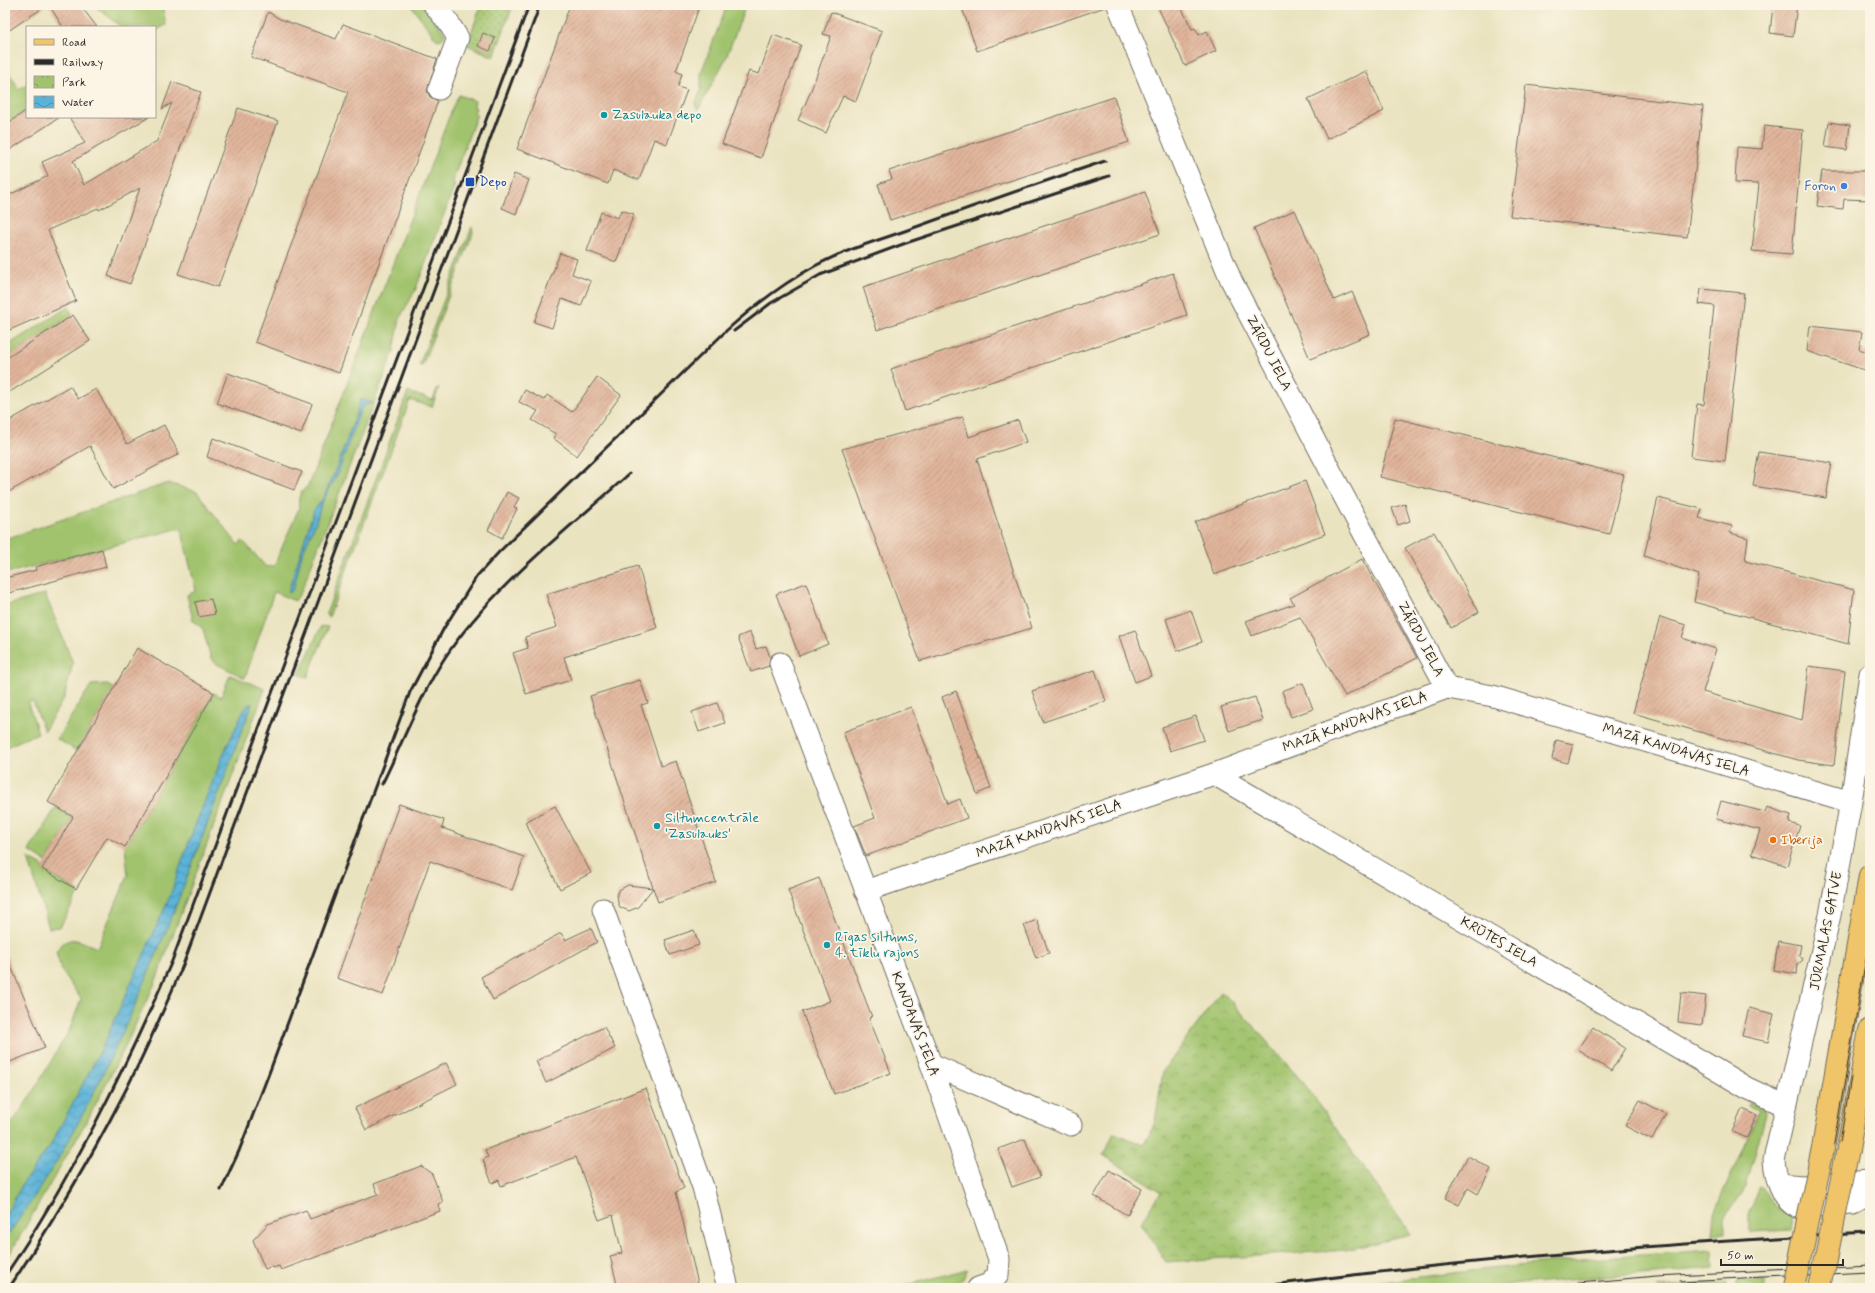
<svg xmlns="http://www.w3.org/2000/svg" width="1875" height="1293" viewBox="0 0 1875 1293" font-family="Mynerve,sans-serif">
	<defs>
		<pattern id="park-crowns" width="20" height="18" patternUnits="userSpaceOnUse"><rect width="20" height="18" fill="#a1c36d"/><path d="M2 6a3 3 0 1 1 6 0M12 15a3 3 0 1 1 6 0" fill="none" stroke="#839f5a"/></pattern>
		<pattern id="garden-dots" width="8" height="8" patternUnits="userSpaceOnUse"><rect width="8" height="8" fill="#a1c36d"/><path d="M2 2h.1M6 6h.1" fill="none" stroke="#839f5a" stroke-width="1.8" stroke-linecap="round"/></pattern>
		<pattern id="water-waves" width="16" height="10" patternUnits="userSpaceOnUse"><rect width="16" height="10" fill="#5bb2d8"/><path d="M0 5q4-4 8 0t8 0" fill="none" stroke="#4b91af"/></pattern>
		<pattern id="building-hatch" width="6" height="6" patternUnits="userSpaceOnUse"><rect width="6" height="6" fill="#e1b59b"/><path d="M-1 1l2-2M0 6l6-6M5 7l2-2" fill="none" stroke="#b7937f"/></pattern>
	</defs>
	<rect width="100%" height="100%" fill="#fcf5e5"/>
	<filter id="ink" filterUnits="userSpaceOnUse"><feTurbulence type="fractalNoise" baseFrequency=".025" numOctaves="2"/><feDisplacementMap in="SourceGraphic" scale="8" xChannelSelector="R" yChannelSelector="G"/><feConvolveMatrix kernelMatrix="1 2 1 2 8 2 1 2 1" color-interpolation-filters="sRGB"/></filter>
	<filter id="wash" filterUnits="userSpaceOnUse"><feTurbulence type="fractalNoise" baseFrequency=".012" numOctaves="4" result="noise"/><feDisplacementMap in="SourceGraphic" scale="16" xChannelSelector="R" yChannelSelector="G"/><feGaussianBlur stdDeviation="0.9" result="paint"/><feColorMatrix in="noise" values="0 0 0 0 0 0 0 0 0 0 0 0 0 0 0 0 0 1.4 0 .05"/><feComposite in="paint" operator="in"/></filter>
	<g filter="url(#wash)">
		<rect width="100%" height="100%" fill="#eae3c0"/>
		<path fill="#a1c36d" stroke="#66774c" d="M 94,5 L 162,5 L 166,25 L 155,31 L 155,27 L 121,27 Z
			M 411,5 L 423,5 L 445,34 L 443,38 L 439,40 L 436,39 Z
			M 727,5 L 746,5 L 726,58 L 698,110 L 695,105 L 701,90 L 701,73 Z
			M 5,66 L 19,89 L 27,84 L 27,110 L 5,125 Z
			M 459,95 L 475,101 L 474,107 L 476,108 L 474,113 L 477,114 L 455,174 L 453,182 L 455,185 L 415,291 L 400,318 L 394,351 L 301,592 L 295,601 L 274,592 L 245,678 L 217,664 L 211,659 L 203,629 L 193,620 L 187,595 L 196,591 L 181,528 L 8,573 L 5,564 L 5,539 L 168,483 L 197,492 L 238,545 L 243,541 L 266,567 L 274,566 L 299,508 C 298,497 299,493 308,486 L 454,104 Z
			M 472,227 L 473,233 L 422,366 L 419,365 Z
			M 68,307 L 73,315 L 5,359 L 5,347 Z
			M 437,388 L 439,388 L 432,407 L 410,400 L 329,617 L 326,614 L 408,392 L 433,400 Z
			M 45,594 L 73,663 L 64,698 L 44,731 L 33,701 L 28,703 L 38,733 L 6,747 L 5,606 Z
			M 321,626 L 328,627 L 307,678 L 299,674 Z
			M 230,675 L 265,689 L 155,983 L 124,1049 L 89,1117 L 5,1262 L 5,1134 L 31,1095 L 70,1029 L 81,999 L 61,970 L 56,952 C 68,932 80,941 97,948 L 128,875 L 125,847 L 214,693 L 221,697 Z
			M 106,684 L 114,688 L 77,751 L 57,739 L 91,685 Z
			M 56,807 L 73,817 L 46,862 L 29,851 Z
			M 28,858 L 43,866 L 42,869 L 79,892 L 60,927 L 49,928 Z
			M 1750,1101 L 1764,1109 L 1766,1114 L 1746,1186 L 1725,1216 L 1725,1233 L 1712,1234 L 1714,1213 L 1759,1112 L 1748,1105 Z
			M 1760,1187 C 1767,1190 1768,1198 1774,1204 C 1779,1210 1787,1214 1794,1216 L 1792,1230 L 1750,1232 L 1750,1211 Z
			M 1713,1250 L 1714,1268 L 1470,1288 L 1337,1288 C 1462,1270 1588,1258 1713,1250 Z
			M 967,1269 L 963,1279 L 944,1288 L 896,1288 Z
			M 1766,1281 L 1766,1288 L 1736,1287 L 1736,1282 Z
			M 1727,1283 L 1727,1287 L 1656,1288 Z"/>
		<path fill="url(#park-crowns)" stroke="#66774c" d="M 1221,992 L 1232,1002 L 1306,1086 L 1411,1235 L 1346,1250 L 1166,1262 L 1141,1223 L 1161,1192 L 1103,1155 L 1114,1133 L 1144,1145 L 1155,1122 L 1163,1071 Z"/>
		<path fill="url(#garden-dots)" stroke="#66774c" d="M 481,5 L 513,5 L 494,57 L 467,45 Z"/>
		<path fill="url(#water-waves)" stroke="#436e82" d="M 361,399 L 373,403 L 364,405 L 360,411 L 338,473 L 321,505 L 316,522 L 302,554 L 294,587 L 291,592 L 288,592 L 314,510 C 329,498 353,421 361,399 Z
			M 249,704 L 252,704 C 197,851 145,1001 69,1140 C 50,1174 28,1207 5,1239 L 5,1216 L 23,1183 L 50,1146 L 102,1048 L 170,896 L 189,841 L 225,750 L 243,712 Z"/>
		<g id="blocks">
			<path fill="url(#building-hatch)" d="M 5,5 L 47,5 L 5,33 Z
				M 49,5 L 80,5 L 97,27 L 63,27 Z
				M 570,5 L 700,5 L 676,71 L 682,74 L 678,87 L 687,90 L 667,144 L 654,139 L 639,180 L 613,170 L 608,184 L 517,149 Z
				M 961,5 L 1104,5 L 1105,7 L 977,51 Z
				M 1157,5 L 1180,5 L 1192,29 L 1195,28 L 1199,35 L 1207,31 L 1216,51 L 1185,66 Z
				M 1773,5 L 1797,5 L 1793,36 L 1770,33 Z
				M 268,12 L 280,19 L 336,39 L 343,24 L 437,59 L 427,91 L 430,97 L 438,101 L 339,373 L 255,342 L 348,92 L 251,57 Z
				M 831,12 L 882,31 L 856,101 L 843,96 L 826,133 L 798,120 L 810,93 L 831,36 L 823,34 Z
				M 483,33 L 495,38 L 490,51 L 478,46 Z
				M 773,35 L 801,45 L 761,158 L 722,144 L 749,71 L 759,74 Z
				M 1366,71 L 1384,111 L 1327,139 L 1308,99 Z
				M 172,82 L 201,92 L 130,284 L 108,276 L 140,188 L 99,210 L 98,208 L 48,230 L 76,301 L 5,332 L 5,197 L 48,176 L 42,162 L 85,143 L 69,117 L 149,117 L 73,161 L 84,185 L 157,141 L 172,103 L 162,109 Z
				M 1526,85 L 1703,106 L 1687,237 L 1510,216 Z
				M 1114,97 L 1129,142 L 890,220 L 878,184 L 892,179 L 889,171 Z
				M 238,108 L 278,121 L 218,287 L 178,274 Z
				M 27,110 L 27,117 L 60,117 L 5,153 L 5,125 Z
				M 1829,122 L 1850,125 L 1847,150 L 1825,147 Z
				M 1764,126 L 1803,130 L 1792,254 L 1752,251 L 1759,184 L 1735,183 L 1737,147 L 1762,149 Z
				M 1822,171 L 1870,171 L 1870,200 L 1844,199 L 1843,209 L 1817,206 Z
				M 514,174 L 529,180 L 516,214 L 502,208 Z
				M 1145,192 L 1160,234 L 877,330 L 863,287 Z
				M 621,210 L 634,214 L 616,262 L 587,251 L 601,212 L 618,218 Z
				M 1295,210 L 1334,300 L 1352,292 L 1370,334 L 1310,359 L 1254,228 Z
				M 560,253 L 577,259 L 572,274 L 591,281 L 581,306 L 562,299 L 552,328 L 534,322 Z
				M 1173,273 L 1187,315 L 905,411 L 891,369 Z
				M 1701,289 L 1744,293 L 1725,461 L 1691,457 L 1697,404 L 1704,405 L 1714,306 L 1699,304 Z
				M 73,315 L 90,341 L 5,395 L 5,359 Z
				M 1810,326 L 1862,332 L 1859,349 L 1870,353 L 1870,372 L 1807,351 Z
				M 228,373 L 312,404 L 301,434 L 217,403 Z
				M 597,377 L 621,395 L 577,456 L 553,438 L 556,434 L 532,420 L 538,411 L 519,402 L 525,390 L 544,400 L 547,395 L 572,412 Z
				M 70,386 L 78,399 L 96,389 L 127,444 L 164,425 L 179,454 L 113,489 L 90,446 L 5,494 L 5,423 Z
				M 963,417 L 969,437 L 1018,420 L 1026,442 L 977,459 L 1032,628 L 920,661 L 842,449 Z
				M 1395,418 L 1624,475 L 1609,534 L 1380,477 Z
				M 213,438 L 302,472 L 294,490 L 207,457 Z
				M 1759,452 L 1832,463 L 1826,498 L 1753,486 Z
				M 1305,481 L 1325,534 L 1214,575 L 1195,522 Z
				M 507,492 L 519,498 L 514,507 L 517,509 L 502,538 L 488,530 Z
				M 1658,498 L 1702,509 L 1699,518 L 1732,526 L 1730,533 L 1748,538 L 1745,561 L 1854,590 L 1848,644 L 1694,602 L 1699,575 L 1644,556 Z
				M 1405,504 L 1410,521 L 1398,525 L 1392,508 Z
				M 1434,532 L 1479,612 L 1451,628 L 1405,548 Z
				M 102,549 L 106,567 L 5,594 L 5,578 L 36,570 L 35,567 Z
				M 1362,559 L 1417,658 L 1345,696 L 1300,617 L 1252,636 L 1246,621 L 1294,604 L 1290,598 Z
				M 638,566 L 657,628 L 564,657 L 571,680 L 526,694 L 513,653 L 528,648 L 525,637 L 557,627 L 546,594 Z
				M 806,583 L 828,644 L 799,656 L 776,594 Z
				M 211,599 L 215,614 L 199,617 L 195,602 Z
				M 1191,610 L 1202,642 L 1177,651 L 1166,619 Z
				M 1660,617 L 1686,625 L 1682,638 L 1716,649 L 1703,692 L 1802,720 L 1809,666 L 1845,671 L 1834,765 L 1798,760 L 1633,713 Z
				M 1135,630 L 1151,676 L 1135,682 L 1119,636 Z
				M 750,632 L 756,649 L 766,646 L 770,657 L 769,666 L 751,672 L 738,637 Z
				M 137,648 L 214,693 L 125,847 L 107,837 L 76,889 L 42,869 L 73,817 L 48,802 Z
				M 1095,670 L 1106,701 L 1043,722 L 1032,691 Z
				M 640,680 L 648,703 L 641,705 L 661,766 L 676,761 L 716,882 L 658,902 L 653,888 L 638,907 L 629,911 L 620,907 L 618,903 L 617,894 L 619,890 L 628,885 L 653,888 L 590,696 Z
				M 1303,683 L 1313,709 L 1291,717 L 1282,691 Z
				M 956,691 L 991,788 L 977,794 L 942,697 Z
				M 1255,697 L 1263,720 L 1229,731 L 1221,707 Z
				M 717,703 L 725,723 L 699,732 L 692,712 Z
				M 911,707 L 948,804 L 960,799 L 967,818 L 866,856 L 854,826 L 875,818 L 843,732 Z
				M 1196,716 L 1204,740 L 1170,751 L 1162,727 Z
				M 1556,740 L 1573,744 L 1568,763 L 1552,759 Z
				M 1721,801 L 1765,812 L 1767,807 L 1791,815 L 1789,823 L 1800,826 L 1787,866 L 1752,854 L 1760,830 L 1716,819 Z
				M 399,804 L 444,820 L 442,828 L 524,857 L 512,890 L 430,861 L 383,995 L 337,978 Z
				M 555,806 L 591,873 L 560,889 L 525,822 Z
				M 819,878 L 872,1017 L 869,1018 L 891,1073 L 834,1094 L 802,1012 L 830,1001 L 788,890 Z
				M 1037,920 L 1049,953 L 1036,958 L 1024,925 Z
				M 591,928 L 597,942 L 493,1000 L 481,977 L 561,933 L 565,940 Z
				M 694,930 L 699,945 L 670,955 L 665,940 Z
				M 1778,941 L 1801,945 L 1799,955 L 1803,960 L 1798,964 L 1797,974 L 1774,970 Z
				M 5,952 L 45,1048 L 5,1064 Z
				M 1681,993 L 1706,996 L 1702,1025 L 1678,1022 Z
				M 1749,1008 L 1774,1014 L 1768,1042 L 1742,1036 Z
				M 604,1027 L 615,1048 L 546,1083 L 536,1061 Z
				M 1593,1027 L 1625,1048 L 1611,1071 L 1578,1050 Z
				M 446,1063 L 457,1084 L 366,1130 L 355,1108 Z
				M 646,1088 L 684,1188 L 676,1192 L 699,1288 L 618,1288 L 610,1256 L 622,1253 L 613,1215 L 599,1220 L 576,1157 L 501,1186 L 499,1180 L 492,1183 L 483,1160 L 488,1157 L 485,1150 Z
				M 1640,1100 L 1666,1114 L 1652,1140 L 1625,1126 Z
				M 1742,1109 L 1757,1115 L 1747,1138 L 1732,1132 Z
				M 1025,1139 L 1040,1177 L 1012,1187 L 998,1149 Z
				M 1468,1156 L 1491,1169 L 1478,1194 L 1468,1188 L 1459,1205 L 1445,1198 Z
				M 421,1166 L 432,1174 L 443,1202 L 438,1204 L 440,1211 L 281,1270 L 279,1266 L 273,1268 L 272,1266 L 265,1269 L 253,1240 L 268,1224 L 306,1210 L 310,1219 L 378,1194 L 374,1184 Z
				M 1109,1170 L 1142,1189 L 1127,1215 L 1094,1196 Z"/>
		</g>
	</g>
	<g filter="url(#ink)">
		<use href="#blocks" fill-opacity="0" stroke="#6e6b5f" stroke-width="1"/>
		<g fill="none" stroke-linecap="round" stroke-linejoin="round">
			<defs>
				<path id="minor" d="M 434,5 L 448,22 L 458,38 L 439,89
					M 1118,5 L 1231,280 L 1341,491 L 1447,688
					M 780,663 L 931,1064 L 999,1259 L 998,1275 L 989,1284 L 978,1288
					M 1870,674 L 1851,802 L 1830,915 L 1774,1160 C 1775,1175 1782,1201 1797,1207 L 1853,1204 L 1870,1195
					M 1214,774 L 1747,1088 L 1786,1106
					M 865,891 L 1214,774 L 1447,688 L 1493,696 L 1851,802
					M 603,909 L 703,1187 L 728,1288
					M 931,1064 L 1071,1125
					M 1780,1184 L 1802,1186 L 1870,1181"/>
				<path id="major" d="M 1823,1148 L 1870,876
					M 1848,1149 L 1870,1030"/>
			</defs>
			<use href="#minor" stroke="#6e6b5f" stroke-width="23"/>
			<use href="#major" stroke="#6e6b5f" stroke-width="24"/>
			<use href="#minor" stroke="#fff" stroke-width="21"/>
			<use href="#major" stroke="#f0c469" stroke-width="22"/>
			<path stroke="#2b2b2b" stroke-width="1" d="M 1680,1281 L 1870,1272
				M 1526,1288 L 1656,1276 L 1870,1265
				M 1803,1288 L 1833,1148 L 1870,936
				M 1810,1288 L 1839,1148 L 1851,1077"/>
			<path stroke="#2b2b2b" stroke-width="3" d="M 734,331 L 771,303 L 820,275 L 906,243 L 1109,176
				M 382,784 C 403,742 419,698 444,659 C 489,590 567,530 629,474
				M 221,1190 L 239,1151 L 271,1068 L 410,692 L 444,628 L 477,576 L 499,552 L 727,330 C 754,306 782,284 815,266 C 846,249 883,239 916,227 C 979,204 1042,182 1105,161
				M 5,1276 C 72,1177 124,1071 172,961 L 529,5
				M 9,1288 C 49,1228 86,1167 119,1103 C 143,1058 163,1012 183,965 L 540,5
				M 1247,1288 C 1454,1261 1661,1243 1870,1233"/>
			<defs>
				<path id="major-bridge" d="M 1794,1288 L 1823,1148
					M 1820,1288 L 1848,1149"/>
			</defs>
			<use href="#major-bridge" stroke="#6e6b5f" stroke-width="24" stroke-linecap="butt"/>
			<use href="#major-bridge" stroke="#f0c469" stroke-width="22"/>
		</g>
	</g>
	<g fill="#0f9aa8" stroke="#fcf5e5" stroke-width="1.5">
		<circle cx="604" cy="115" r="4"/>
		<circle cx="657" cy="826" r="4"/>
		<circle cx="827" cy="945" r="4"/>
	</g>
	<rect fill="#1a4fb4" stroke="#fcf5e5" stroke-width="1.5" x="465" y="177" width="10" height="10" rx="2"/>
	<circle fill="#3f7fe0" stroke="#fcf5e5" stroke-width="1.5" cx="1844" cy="186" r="4"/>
	<circle fill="#e8710a" stroke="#fcf5e5" stroke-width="1.5" cx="1773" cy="840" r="4"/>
	<g text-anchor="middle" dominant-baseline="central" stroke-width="3.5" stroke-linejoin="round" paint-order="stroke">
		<g font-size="14" fill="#0d838f" stroke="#fcf5e5" text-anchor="start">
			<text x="612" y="115">Zasulauka depo</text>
			<text x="665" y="818">Siltumcentrāle<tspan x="665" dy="16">'Zasulauks'</tspan></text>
			<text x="835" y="937">Rīgas siltums,<tspan x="835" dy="16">4. tīklu rajons</tspan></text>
		</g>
		<g font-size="14" fill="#164399" stroke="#fcf5e5" text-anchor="start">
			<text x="479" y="182">Depo</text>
		</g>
		<g font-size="14" fill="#366cbe" stroke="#fcf5e5" text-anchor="end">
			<text x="1836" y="186">Foron</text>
		</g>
		<g font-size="14" fill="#2b2b2b" stroke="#fcf5e5">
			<text transform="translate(1269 353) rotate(63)">ZĀRDU IELA</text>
			<text transform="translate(1421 639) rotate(62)">ZĀRDU IELA</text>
			<text transform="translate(1355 722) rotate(-20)">MAZĀ KANDAVAS IELA</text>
			<text transform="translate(1676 750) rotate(17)">MAZĀ KANDAVAS IELA</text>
			<text transform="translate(1049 829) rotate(-19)">MAZĀ KANDAVAS IELA</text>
			<text transform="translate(1826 931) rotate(-79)">JŪRMALAS GATVE</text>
			<text transform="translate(1499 942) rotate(30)">KRŪTES IELA</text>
			<text transform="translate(915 1024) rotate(69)">KANDAVAS IELA</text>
		</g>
		<g font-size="14" fill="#c56008" stroke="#fcf5e5" text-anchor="start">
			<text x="1781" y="840">Iberija</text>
		</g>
	</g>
	<rect width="1875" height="1293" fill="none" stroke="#fcf5e5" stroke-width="20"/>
	<rect x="26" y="26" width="130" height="92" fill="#fcf5e5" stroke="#a8a49b"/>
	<rect x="34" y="39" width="20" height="6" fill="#f0c469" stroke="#a8a49b"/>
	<text x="62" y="46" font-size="12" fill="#2b2b2b">Road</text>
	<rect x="34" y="59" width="20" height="6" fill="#2b2b2b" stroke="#a8a49b"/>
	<text x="62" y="66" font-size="12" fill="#2b2b2b">Railway</text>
	<rect x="34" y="76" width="20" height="12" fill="url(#park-crowns)" stroke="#a8a49b"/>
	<text x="62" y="86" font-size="12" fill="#2b2b2b">Park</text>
	<rect x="34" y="96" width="20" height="12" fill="url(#water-waves)" stroke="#a8a49b"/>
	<text x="62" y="106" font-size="12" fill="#2b2b2b">Water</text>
	<path d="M1721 1259v6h122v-6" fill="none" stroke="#2b2b2b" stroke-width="2"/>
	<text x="1727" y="1259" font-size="12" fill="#2b2b2b" stroke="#fcf5e5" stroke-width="3" paint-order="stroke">50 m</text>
</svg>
